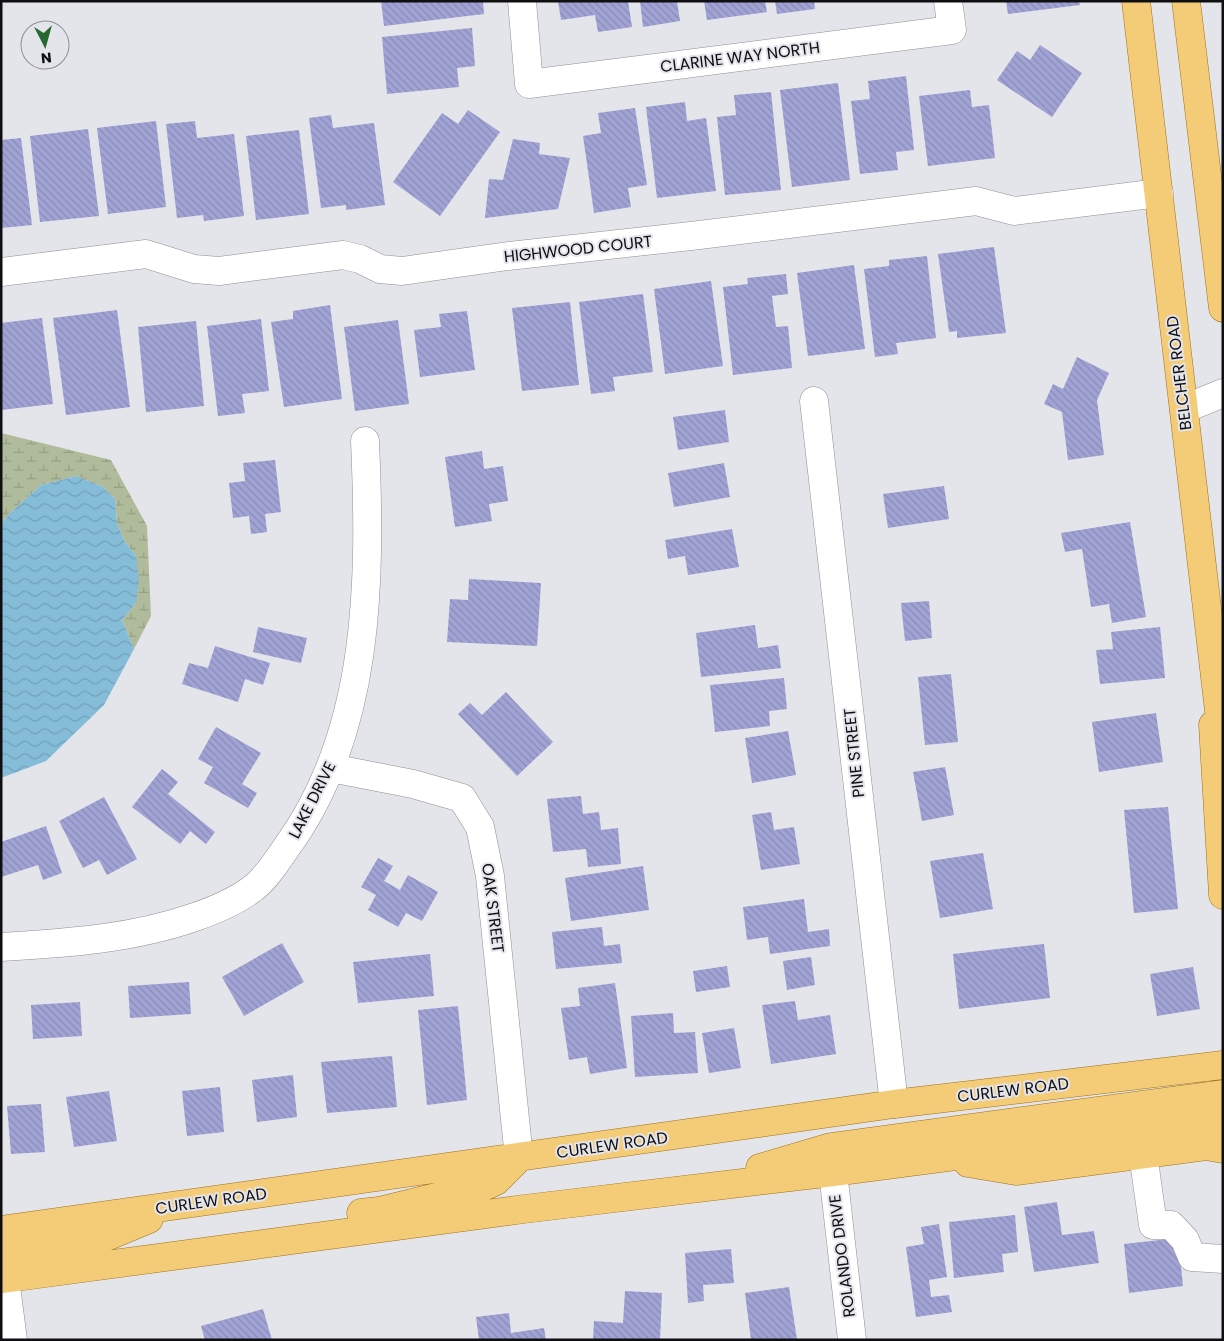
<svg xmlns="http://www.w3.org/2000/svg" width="1224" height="1341" viewBox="0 0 1224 1341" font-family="Poppins,sans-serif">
	<defs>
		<pattern id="wetland-marsh" width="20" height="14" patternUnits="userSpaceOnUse" patternTransform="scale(1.25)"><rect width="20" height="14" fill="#afbb9a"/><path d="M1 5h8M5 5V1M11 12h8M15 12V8" fill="none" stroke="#95a084"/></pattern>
		<pattern id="water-waves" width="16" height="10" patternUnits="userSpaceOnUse" patternTransform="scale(1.25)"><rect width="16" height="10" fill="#85bdd9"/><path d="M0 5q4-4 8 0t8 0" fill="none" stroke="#72a1b9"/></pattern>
		<pattern id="building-back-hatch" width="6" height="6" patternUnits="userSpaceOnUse" patternTransform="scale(1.25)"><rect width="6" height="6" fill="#a0a3d4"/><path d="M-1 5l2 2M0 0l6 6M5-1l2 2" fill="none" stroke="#898bb5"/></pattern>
	</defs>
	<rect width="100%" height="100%" fill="#e4e4eb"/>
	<path fill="url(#wetland-marsh)" d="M 1,433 L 111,460 L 147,526 L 151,616 L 134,649 L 122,620 L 136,603 L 136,556 L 125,542 L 117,523 L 115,499 L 103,487 L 76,476 L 41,485 L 9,514 L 1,524 Z"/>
	<path fill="url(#water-waves)" d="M 76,476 L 103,487 L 115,499 L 117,523 L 125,542 L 136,556 L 139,581 L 136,603 L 122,620 L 134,649 L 104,705 L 46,761 L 1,778 L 1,524 L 9,514 L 41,485 Z"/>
	<path fill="url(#building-back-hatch)" d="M 381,1 L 483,1 L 484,14 L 384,26 Z
		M 558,1 L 628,1 L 632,27 L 598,32 L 595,15 L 561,20 Z
		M 640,1 L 677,1 L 680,21 L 643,27 Z
		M 704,1 L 765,1 L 767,12 L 707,20 Z
		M 775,1 L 814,1 L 815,9 L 777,14 Z
		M 1006,1 L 1079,1 L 1080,5 L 1008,14 Z
		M 472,28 L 475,66 L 457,68 L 459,87 L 387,94 L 382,37 Z
		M 1040,45 L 1082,73 L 1052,117 L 997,80 L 1017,51 L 1030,60 Z
		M 906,76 L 914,150 L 896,152 L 898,170 L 860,174 L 851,101 L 870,99 L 868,81 Z
		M 838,83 L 850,180 L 792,187 L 780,90 Z
		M 970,90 L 972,107 L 989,105 L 995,158 L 928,166 L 919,96 Z
		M 771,92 L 781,190 L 725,195 L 717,117 L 736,115 L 734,95 Z
		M 685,102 L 687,121 L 706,118 L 716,191 L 657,198 L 646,107 Z
		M 635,108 L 647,185 L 628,188 L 631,207 L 594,213 L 583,136 L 601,133 L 598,113 Z
		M 468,110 L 500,132 L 440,216 L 393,182 L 442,113 L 458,124 Z
		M 331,115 L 333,128 L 374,123 L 385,205 L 346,210 L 346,205 L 321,208 L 309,118 Z
		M 156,121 L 166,207 L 108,214 L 97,128 Z
		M 195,121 L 197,138 L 234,134 L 244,216 L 204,221 L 203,215 L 177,218 L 166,124 Z
		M 88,129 L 99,216 L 40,222 L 30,136 Z
		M 299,130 L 309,214 L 256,220 L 246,136 Z
		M 21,138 L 32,225 L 1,228 L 1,140 Z
		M 513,139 L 540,143 L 539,154 L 570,158 L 558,209 L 485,218 L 489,179 L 503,180 Z
		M 994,247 L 1006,333 L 957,338 L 957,331 L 949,332 L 938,254 Z
		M 927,256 L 936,338 L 896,343 L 898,354 L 875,357 L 864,269 L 889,266 L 889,260 Z
		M 854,265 L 865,349 L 808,356 L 797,273 Z
		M 786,274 L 788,294 L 772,296 L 776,327 L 788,326 L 792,368 L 733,375 L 723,287 L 748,284 L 747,278 Z
		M 711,281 L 723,366 L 665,374 L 654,289 Z
		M 643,294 L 653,372 L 613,377 L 615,391 L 591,394 L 579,302 Z
		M 570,302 L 579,385 L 522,391 L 512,308 Z
		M 330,305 L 342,399 L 284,407 L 271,322 L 293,319 L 293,311 Z
		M 117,310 L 130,407 L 66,415 L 53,318 Z
		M 467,311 L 475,370 L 420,377 L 414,330 L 441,327 L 439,314 Z
		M 42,318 L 53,404 L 1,410 L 1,323 Z
		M 261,319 L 269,391 L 242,394 L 245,413 L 218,416 L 207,326 Z
		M 398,320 L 409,404 L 355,411 L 344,327 Z
		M 196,321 L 204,406 L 146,412 L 138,327 Z
		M 1077,357 L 1109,373 L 1097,400 L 1104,455 L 1068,460 L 1062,412 L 1044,404 L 1053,384 L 1063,389 Z
		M 725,410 L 729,442 L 678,450 L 673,417 Z
		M 482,451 L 484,469 L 503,466 L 508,501 L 489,504 L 492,521 L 455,527 L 445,457 Z
		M 275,460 L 281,512 L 265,514 L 267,532 L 251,534 L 249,516 L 233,518 L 229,483 L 245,481 L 243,463 Z
		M 724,463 L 730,497 L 674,507 L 668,473 Z
		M 944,486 L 949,519 L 888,528 L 883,494 Z
		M 1130,522 L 1146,617 L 1112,623 L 1109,604 L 1091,607 L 1082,549 L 1065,552 L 1061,533 Z
		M 732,529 L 739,567 L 688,575 L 685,556 L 668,559 L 665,540 Z
		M 469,579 L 541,583 L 537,646 L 447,642 L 450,599 L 468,600 Z
		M 929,601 L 932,638 L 905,641 L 901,603 Z
		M 755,625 L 758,648 L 778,645 L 781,668 L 701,677 L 696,633 Z
		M 258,627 L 307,638 L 301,663 L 253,652 Z
		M 1160,627 L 1165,678 L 1100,684 L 1096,650 L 1113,649 L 1111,632 Z
		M 215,646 L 270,663 L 263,685 L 245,679 L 238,702 L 182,684 L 189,663 L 208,668 Z
		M 951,674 L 958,742 L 925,745 L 918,677 Z
		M 784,678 L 787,709 L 769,711 L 770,726 L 715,732 L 710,685 Z
		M 506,692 L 553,742 L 517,776 L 458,714 L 470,703 L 482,715 Z
		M 1156,713 L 1163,762 L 1099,772 L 1092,722 Z
		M 216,727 L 261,753 L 242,784 L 257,793 L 248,808 L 204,783 L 213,767 L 198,759 Z
		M 788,731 L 796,775 L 752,783 L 745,738 Z
		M 945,767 L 954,815 L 922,821 L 913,772 Z
		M 162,769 L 178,782 L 168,794 L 215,832 L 206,844 L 190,831 L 180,844 L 132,807 Z
		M 581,796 L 583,814 L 599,812 L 601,830 L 618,828 L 621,864 L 588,867 L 586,849 L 553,852 L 547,799 Z
		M 104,797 L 137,859 L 107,875 L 99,860 L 83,868 L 59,821 Z
		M 1168,807 L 1178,909 L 1134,913 L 1124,810 Z
		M 771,812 L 774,830 L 794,827 L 800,864 L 761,870 L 752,815 Z
		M 46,826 L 62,873 L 43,880 L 38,865 L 1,877 L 1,842 Z
		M 983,853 L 993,909 L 940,918 L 930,861 Z
		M 378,858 L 393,866 L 384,881 L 400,890 L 408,875 L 438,892 L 422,921 L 406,913 L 398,927 L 368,910 L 376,895 L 361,887 Z
		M 643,866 L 649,910 L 571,921 L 565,878 Z
		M 804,899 L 808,932 L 829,929 L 830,946 L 770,954 L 768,937 L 747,940 L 743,907 Z
		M 602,927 L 604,946 L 620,944 L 622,963 L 556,969 L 552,932 Z
		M 282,943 L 304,982 L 244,1016 L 222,977 Z
		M 1044,944 L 1050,998 L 959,1009 L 953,954 Z
		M 430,954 L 434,996 L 358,1003 L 353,962 Z
		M 811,957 L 815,985 L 787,990 L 783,961 Z
		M 727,966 L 730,987 L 696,992 L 693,971 Z
		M 1193,967 L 1200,1009 L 1157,1016 L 1150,974 Z
		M 189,982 L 191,1014 L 130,1018 L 128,986 Z
		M 615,983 L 627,1068 L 590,1074 L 587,1057 L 569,1060 L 561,1008 L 580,1006 L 578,988 Z
		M 795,1001 L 798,1020 L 830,1015 L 836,1054 L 771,1064 L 762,1005 Z
		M 80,1002 L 82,1036 L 33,1039 L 31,1005 Z
		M 458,1006 L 467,1100 L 427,1105 L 418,1010 Z
		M 673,1013 L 674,1033 L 695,1032 L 698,1073 L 635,1077 L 631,1016 Z
		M 734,1028 L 741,1068 L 709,1073 L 702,1033 Z
		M 392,1056 L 397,1107 L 327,1113 L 321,1062 Z
		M 293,1075 L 297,1117 L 257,1122 L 252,1080 Z
		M 220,1087 L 224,1132 L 187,1136 L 182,1091 Z
		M 109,1091 L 117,1141 L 74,1147 L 66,1097 Z
		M 41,1104 L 45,1152 L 11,1154 L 7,1106 Z
		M 1057,1202 L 1062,1235 L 1094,1231 L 1099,1263 L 1034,1272 L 1024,1207 Z
		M 1015,1215 L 1018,1252 L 1002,1254 L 1004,1272 L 954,1278 L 949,1222 Z
		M 939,1224 L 947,1277 L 929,1280 L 931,1297 L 949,1295 L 952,1312 L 916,1317 L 906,1247 L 924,1244 L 921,1227 Z
		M 1178,1238 L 1183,1286 L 1129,1293 L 1124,1244 Z
		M 731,1249 L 734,1283 L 703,1285 L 704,1301 L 688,1303 L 685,1253 Z
		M 789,1287 L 797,1340 L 751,1340 L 745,1293 Z
		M 625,1291 L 662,1293 L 660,1340 L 593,1340 L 594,1321 L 623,1323 Z
		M 263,1309 L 272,1340 L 205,1340 L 201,1326 Z
		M 509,1313 L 511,1333 L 544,1328 L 546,1340 L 479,1340 L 476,1317 Z"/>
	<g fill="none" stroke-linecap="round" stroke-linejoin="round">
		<defs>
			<path id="minor" d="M 522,1 L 529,84 L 952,30 L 948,1
				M 1,272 L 146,254 L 194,269 L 219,271 L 343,255 L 360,259 L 380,269 L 402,271 L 508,256 L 691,236 L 976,201 L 1014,211 L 1159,193
				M 814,401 L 894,1104
				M 1184,409 L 1223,393
				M 331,768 L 413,784 L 462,798 L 480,827 L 490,876 L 519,1158
				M 1,947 C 67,943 132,939 195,917 C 215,910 235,902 252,889 C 264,881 277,861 286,848 C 371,732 371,579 365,441
				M 1143,1154 L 1153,1225 L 1171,1225 L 1185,1240 L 1192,1257 L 1223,1259
				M 833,1172 L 852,1340
				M 5,1279 L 13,1340"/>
			<path id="major" d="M 1136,1 L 1223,745
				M 1186,1 L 1223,308
				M 1213,725 L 1223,895
				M 968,1163 L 1016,1171 L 1206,1146 L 1223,1149
				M 760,1168 L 831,1147 L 1223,1094
				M 361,1213 L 379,1211 L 444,1195 L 472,1192 L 496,1181 L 519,1158
				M 1,1230 L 894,1104 L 1223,1065
				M 1,1252 L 101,1239 L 149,1219
				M 1,1279 L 524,1209 L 833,1172 L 1223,1121"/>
		</defs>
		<use href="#minor" stroke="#8f8f96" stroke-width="29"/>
		<use href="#major" stroke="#9f7219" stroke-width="29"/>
		<use href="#minor" stroke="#fff" stroke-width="28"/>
		<use href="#major" stroke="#f4cb77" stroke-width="28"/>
	</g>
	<g text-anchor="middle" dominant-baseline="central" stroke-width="4" stroke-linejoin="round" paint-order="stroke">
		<g font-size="16" fill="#0f0f12" stroke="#e4e4eb">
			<text transform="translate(740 57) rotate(-7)">CLARINE WAY NORTH</text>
			<text transform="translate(578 249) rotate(-6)">HIGHWOOD COURT</text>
			<text transform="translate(1179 373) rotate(-97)">BELCHER ROAD</text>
			<text transform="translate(854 753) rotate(-96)">PINE STREET</text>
			<text transform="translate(312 800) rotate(-63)">LAKE DRIVE</text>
			<text transform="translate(493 908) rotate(83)">OAK STREET</text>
			<text transform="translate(1013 1090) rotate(-7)">CURLEW ROAD</text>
			<text transform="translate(612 1145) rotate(-8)">CURLEW ROAD</text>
			<text transform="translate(211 1201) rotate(-8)">CURLEW ROAD</text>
			<text transform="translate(842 1256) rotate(-97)">ROLANDO DRIVE</text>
		</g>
	</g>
	<rect width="1224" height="1341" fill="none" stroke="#0f0f12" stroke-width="5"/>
	<g transform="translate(45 45) rotate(174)"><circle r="24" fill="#e4e4eb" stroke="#8f8f94"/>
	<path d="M0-4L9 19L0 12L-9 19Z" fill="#276730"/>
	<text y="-8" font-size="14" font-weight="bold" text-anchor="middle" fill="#0f0f12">N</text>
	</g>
</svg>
